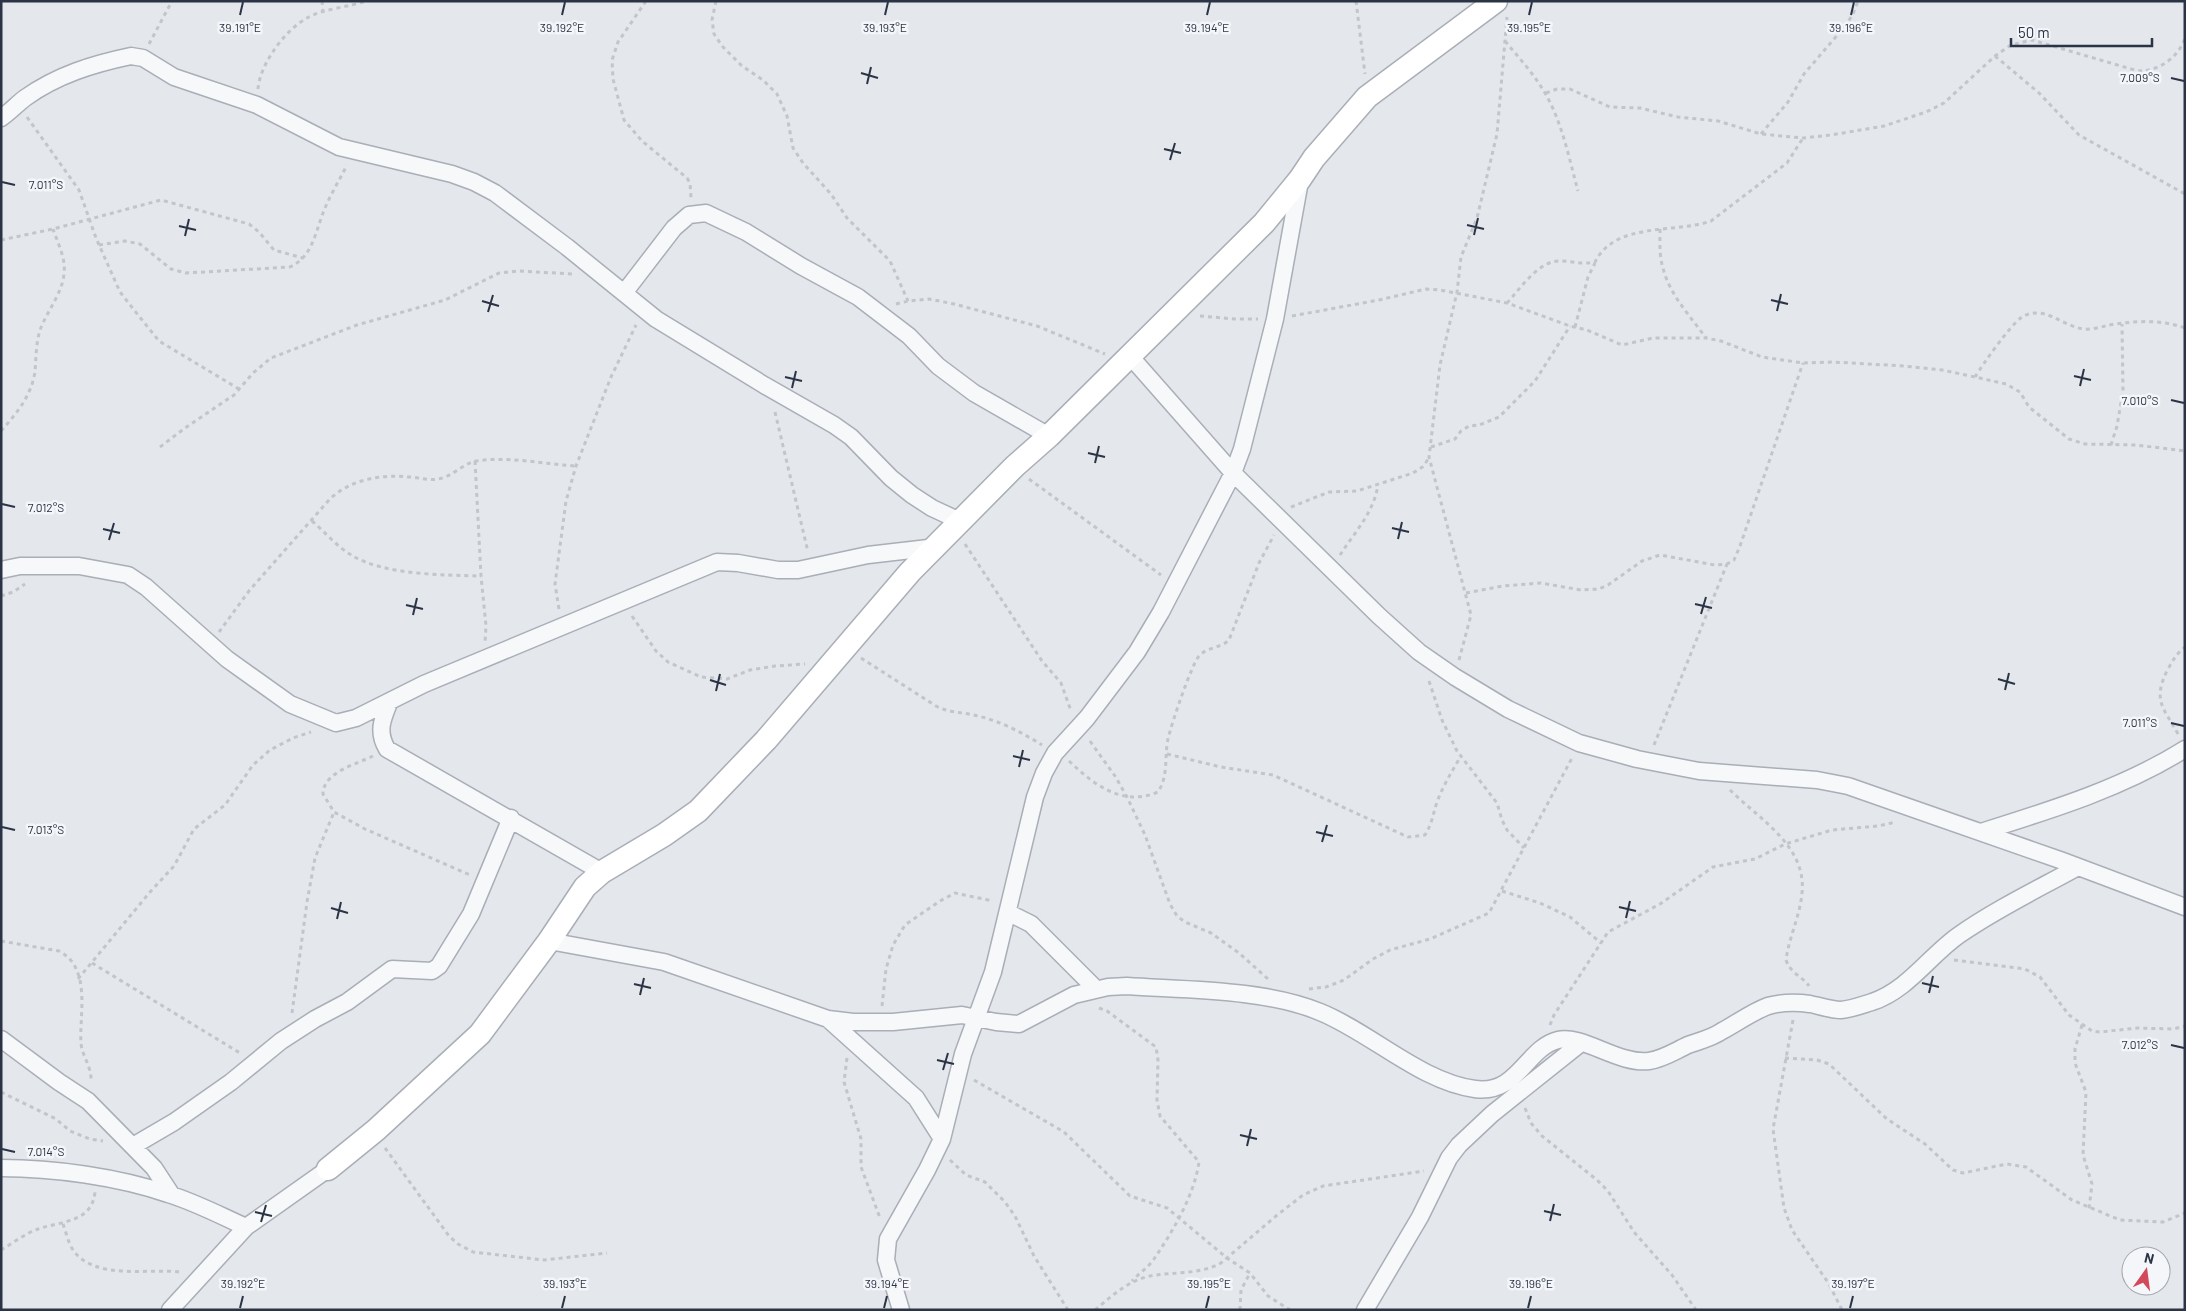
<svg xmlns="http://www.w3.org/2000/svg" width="2186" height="1311" viewBox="0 0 2186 1311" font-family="Barlow,sans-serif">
	<rect width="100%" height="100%" fill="#e4e7ec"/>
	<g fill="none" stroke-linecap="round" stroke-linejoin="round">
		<defs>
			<path id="street" d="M 1,118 C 10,112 17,104 25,98 C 57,75 93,64 131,56 L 143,58 L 174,77 L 257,105 L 339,147 L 452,174 L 474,182 L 495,193 L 567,247 L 656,319 L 764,385 L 834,425 L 851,437 L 891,478 L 912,495 L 932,508 L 962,522
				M 624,293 L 674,228 L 689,215 L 706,213 L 746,232 L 801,266 L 858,297 L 909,336 L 938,366 L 974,393 L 1049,436
				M 1130,356 L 1233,473 L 1379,616 L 1419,652 L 1455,677 L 1508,709 L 1579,743 L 1637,759 L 1699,771 L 1817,780 L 1848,786 L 2060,860 L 2185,907
				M 1,570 L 20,566 L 79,566 L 128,575 L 146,587 L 227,659 L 290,704 L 336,723 L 356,718 L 424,684 L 717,562 L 738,563 L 778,570 L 798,570 L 868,555 L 937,547
				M 389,703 C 382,720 377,732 387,749 L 602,872
				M 1981,832 C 2051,810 2123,788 2185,749
				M 1009,913 L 1031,924 L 1096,989
				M 549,941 L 664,962 L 828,1019 L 853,1022 L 893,1022 L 962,1015 L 996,1022 L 1019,1024 L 1074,995 L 1108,987 L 1127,986 C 1186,990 1265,989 1320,1012 C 1370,1032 1421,1082 1475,1089 C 1518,1095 1526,1048 1558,1040 C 1582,1034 1619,1065 1649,1061 C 1663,1059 1675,1051 1688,1045 C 1699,1041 1712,1038 1722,1031 C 1737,1023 1752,1012 1768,1006 C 1782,1002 1797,1002 1810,1004 C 1820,1006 1831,1010 1841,1010 C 1852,1009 1862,1005 1872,1002 C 1908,990 1929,956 1959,935 C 1996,909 2038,889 2078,867
				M 828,1019 L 916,1098 L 942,1139
				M 1,1039 L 59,1082 L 88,1101 L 154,1168 L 171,1194
				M 133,1146 L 174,1122 L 231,1082 L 281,1041 L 315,1019 L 347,1002 L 392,969 L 432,971 L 439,966 L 471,914 L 511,818
				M 1,1168 C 53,1168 119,1177 168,1194 C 195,1202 221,1216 246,1227
				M 170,1310 L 246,1227 L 328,1169
				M 901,1310 L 886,1260 L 888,1239 L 927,1170 L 942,1139 L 963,1054 L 993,972 L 1035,797 L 1044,773 L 1055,753 L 1087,718 L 1137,652 L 1161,612 L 1233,473 L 1242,449 L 1275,319 L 1300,181
				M 1365,1310 L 1420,1217 L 1449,1158 L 1459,1145 L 1492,1114 L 1581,1043"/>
			<path id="secondary" d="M 328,1169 L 376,1130 L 480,1034 L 549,941 L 585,887 L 602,872 L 664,835 L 698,811 L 766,740 L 910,572 L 1015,466 L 1049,436 L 1264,223 L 1300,179 L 1314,158 L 1367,97 L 1496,1"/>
		</defs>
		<use href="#street" stroke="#a9aeb7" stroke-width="19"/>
		<use href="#secondary" stroke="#a9aeb7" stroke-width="25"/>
		<path stroke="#c2c5cb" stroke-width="3" stroke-dasharray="4 4" stroke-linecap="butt" d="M 322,1 L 323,12
			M 646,1 L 618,42 L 612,60 L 613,79 L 624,120 L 642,141 L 687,178 L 690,183 L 691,198
			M 716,1 L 712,20 L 714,34 L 723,47 L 742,66 L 763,80 L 777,94 L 787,116 L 793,148 L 803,163 L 831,194 L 847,218 L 890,261 L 908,301
			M 1356,1 L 1365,74
			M 1505,41 C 1519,58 1534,74 1545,93 C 1562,122 1569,158 1578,191
			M 149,44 L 172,1
			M 1995,56 L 2039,93 L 2079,135 L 2185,194
			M 258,89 C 260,64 285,30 307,18 C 322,9 349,7 366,1
			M 1546,93 L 1557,89 L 1570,89 L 1610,107 L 1640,108 L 1678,117 L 1718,121 L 1761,134 L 1803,138 L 1831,135 L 1884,126 L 1926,112 L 1944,103 L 1995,56 L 2011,45 L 2032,40 L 2138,71 C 2159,71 2178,58 2185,38
			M 27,117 L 79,190 L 96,238 L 120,292 L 138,315 L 159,341 L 239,389
			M 1761,134 L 1788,102 L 1804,74 L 1846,25 L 1853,14 L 1858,1
			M 1660,229 C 1660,242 1659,255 1663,268 C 1669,294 1691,317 1706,338
			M 1,240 L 53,229 L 161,200 L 249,224 L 259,232 L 274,250 L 303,258
			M 99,245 L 125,241 L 140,244 L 171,269 L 186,273 L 290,267 C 312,257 315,234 323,213 C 329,197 339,181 347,165
			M 1507,303 C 1520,289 1539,260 1560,261 C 1573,261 1583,265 1595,262 C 1616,221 1674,234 1711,221 L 1787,163 L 1803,138
			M 896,304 L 908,301 L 929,299 L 954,304 L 1037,326 L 1105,354
			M 1200,316 L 1235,319 L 1258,319
			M 1292,316 L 1379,300 L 1426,289 L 1440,290 L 1507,303 L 1570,326 L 1587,330 L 1622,345 L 1653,338 L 1706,338 L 1721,341 L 1762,357 L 1803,363 L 1833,362 L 1904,366 L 1942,370 L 1975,377 L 2006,384 L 2020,392 L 2029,407 L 2069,439 L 2085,444 L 2136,445 L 2185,451
			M 1575,327 L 1588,277 L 1595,263
			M 1975,377 C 1983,364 2011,324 2022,317 C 2044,304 2062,326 2083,329 C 2092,330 2101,327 2109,325 C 2135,321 2160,319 2185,328
			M 775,412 L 808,552
			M 1,431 C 17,413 31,396 35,372 C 36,358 36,343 40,330 C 47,311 62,294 64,274 C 66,258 58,244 53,229
			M 2111,445 L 2117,426 L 2123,391 L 2122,324
			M 160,447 L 185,428 L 234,395 L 253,373 L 271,358 L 357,325 L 445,300 L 499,273 L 518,271 L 573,274
			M 1431,447 L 1455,439 L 1461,431 L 1469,426 L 1479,425 L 1499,417 L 1535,381 L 1570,326
			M 475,461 L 481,576 L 486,626 L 485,642
			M 1029,479 L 1161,575
			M 1291,507 L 1329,492 L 1357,491 L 1413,473 L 1424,466 L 1429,457
			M 312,521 C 325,532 338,548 353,556 C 385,575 444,575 481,576
			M 965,544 L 1042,661 L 1061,683 L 1071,711
			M 1340,555 C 1354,533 1375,511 1378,484
			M 1466,593 L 1503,586 L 1541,583 L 1581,590 L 1599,589 L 1608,585 L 1642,561 L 1660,555 L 1715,565 L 1727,564 L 1734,560 L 1740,546 L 1803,363
			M 1,596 L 13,592 L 25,584
			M 559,609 L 555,584 L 566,501 L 576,466 L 611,377 L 636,325
			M 632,616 L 656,651 L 668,662 L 701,677 L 727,679 L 750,670 L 775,666 L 805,664
			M 219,632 L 249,591 L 329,500 C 349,480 380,474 408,477 C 418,477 428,481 438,479 C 452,477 462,464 476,461 C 508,456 543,464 576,466
			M 861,658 L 936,706 C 949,713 963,712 978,716 C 1000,721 1023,733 1042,745
			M 1459,660 L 1471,615 L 1429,457 L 1440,365 L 1457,292 L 1461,257 L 1477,218 L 1497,134 L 1507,17
			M 1429,681 L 1442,720 L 1457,751 L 1497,803 L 1502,820 L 1507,830 L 1524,848
			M 2178,734 C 2163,707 2152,700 2168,669 C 2173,660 2177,653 2185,647
			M 1090,741 L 1115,776 L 1127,797 L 1145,835 L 1170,904 L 1177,916 L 1185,922 L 1211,933 L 1239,953 L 1268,979
			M 1654,745 L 1727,564
			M 1167,754 L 1221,767 L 1273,775 L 1408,837 L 1425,835 C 1432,824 1433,814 1437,802 C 1443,786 1452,771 1461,756
			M 373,756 C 357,764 323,772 323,794 L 334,812 L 365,829 L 470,875
			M 1069,761 C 1094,785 1123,807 1158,792 C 1169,775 1164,757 1168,739 C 1171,725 1191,666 1199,656 C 1207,647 1221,648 1229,640 L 1259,563 L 1274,535
			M 1730,790 C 1759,819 1807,846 1802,893 C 1800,916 1789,937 1786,960 C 1790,973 1802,976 1809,986
			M 1502,891 L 1540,903 L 1570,917 L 1601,943
			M 1,941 L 59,951 C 92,968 79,1015 81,1044 C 83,1058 92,1067 91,1082
			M 1954,960 L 2025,969 L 2040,977 L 2069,1015 L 2092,1031 L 2100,1032 L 2138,1028 L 2173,1029 L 2185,1026
			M 92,963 L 240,1053
			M 78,979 L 150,892 L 174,866 L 194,829 L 225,805 L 253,765 L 270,750 L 293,738 L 311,732
			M 1309,989 L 1326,987 L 1344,980 L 1373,959 L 1390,950 L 1430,939 L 1489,913 L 1572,758
			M 882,1006 L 886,969 L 893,945 L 905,925 L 940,901 L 955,893 L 993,901
			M 1099,1008 L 1107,1011 L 1156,1047 L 1158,1060 L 1157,1100 L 1160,1116 L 1199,1162 C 1194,1196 1173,1231 1154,1259 C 1148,1268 1139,1273 1132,1281
			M 292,1013 L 307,902 L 315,858 L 334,812
			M 1793,1020 L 1773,1129 L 1784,1208 L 1792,1230 L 1829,1284 L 1842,1310
			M 1550,1025 L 1554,1015 L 1608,932 L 1660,904 L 1713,867 L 1755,859 L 1785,844 L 1832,830 L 1878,826 L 1896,822
			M 2082,1025 L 2075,1049 L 2075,1063 L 2086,1092 L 2083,1155 L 2092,1184 L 2089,1209
			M 847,1058 L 844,1082 L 861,1139 L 861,1167 L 880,1218
			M 1785,1058 L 1817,1060 L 1829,1064 L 1887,1119 L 1925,1144 L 1953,1170 L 1963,1173 L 2007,1164 L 2026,1167 L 2072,1200 L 2120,1220 L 2163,1222 L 2185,1213
			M 974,1080 L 1064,1132 L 1130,1196 L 1167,1208 L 1227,1258 L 1250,1273 L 1268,1296 L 1290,1310
			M 1,1092 L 56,1119 L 70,1131 L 90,1139 L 103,1141
			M 1525,1108 L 1531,1123 L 1542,1136 L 1597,1180 L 1608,1191 L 1634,1232 L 1672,1275 L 1696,1310
			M 385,1148 L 449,1236 L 458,1244 L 473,1252 L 544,1260 L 607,1253
			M 950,1160 L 966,1175 L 985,1182 L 1005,1202 L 1015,1216 L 1034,1256 L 1068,1310
			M 63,1224 C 66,1232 68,1242 73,1250 C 95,1281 149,1268 181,1272
			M 1,1250 C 13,1243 26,1233 38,1229 C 61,1221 92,1223 95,1192
			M 1095,1310 C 1114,1294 1131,1278 1156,1275 C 1178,1272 1201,1274 1221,1263 L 1276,1216 L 1303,1195 L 1323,1186 L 1424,1171
			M 1240,1310 L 1241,1290 L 1250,1273"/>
		<use href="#street" stroke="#f7f8fa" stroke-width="16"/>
		<use href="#secondary" stroke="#fff" stroke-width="22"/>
	</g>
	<path fill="none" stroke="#2b3445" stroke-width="2" d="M 240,15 L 243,2M 562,15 L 565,2M 885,15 L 888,2M 1207,15 L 1210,2M 1529,15 L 1532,2M 1851,15 L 1854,2M 861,73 L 878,78M 2171,78 L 2184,81M 867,84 L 871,67M 1164,149 L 1181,153M 1170,160 L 1175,143M 2,182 L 15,185M 1467,225 L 1484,229M 179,226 L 196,230M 1474,235 L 1478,218M 185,236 L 189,219M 1771,300 L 1788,304M 482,301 L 499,306M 1777,311 L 1781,294M 488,312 L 493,295M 2074,376 L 2091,380M 785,377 L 802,381M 2080,386 L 2084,369M 792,388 L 796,371M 2171,400 L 2184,403M 1088,453 L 1105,457M 1095,463 L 1099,446M 2,504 L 15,507M 1392,528 L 1409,532M 103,529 L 120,533M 1398,539 L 1402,522M 109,540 L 114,523M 1695,604 L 1712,608M 406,605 L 423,609M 1701,614 L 1706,597M 413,615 L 417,598M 1998,679 L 2015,684M 710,680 L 726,685M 2005,690 L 2009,673M 716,691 L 720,674M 2171,723 L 2184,726M 1013,756 L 1030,760M 1019,767 L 1023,750M 2,827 L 15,830M 1316,832 L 1333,836M 1322,842 L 1327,825M 1619,907 L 1636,911M 331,908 L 348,913M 1626,918 L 1630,901M 337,919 L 341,902M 1922,983 L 1939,987M 634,984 L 651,988M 1929,993 L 1933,976M 640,995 L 644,978M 2171,1045 L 2184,1048M 937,1060 L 954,1064M 943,1070 L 948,1053M 1240,1135 L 1257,1139M 1247,1146 L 1251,1129M 2,1149 L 15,1152M 1544,1211 L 1561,1215M 255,1212 L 272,1216M 1550,1221 L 1554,1204M 261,1222 L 266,1205M 240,1308 L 243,1296M 562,1308 L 565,1296M 884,1308 L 887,1296M 1206,1308 L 1209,1296M 1528,1308 L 1531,1296M 1850,1308 L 1853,1296"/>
	<g font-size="12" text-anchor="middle" fill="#2b3445" stroke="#f4f6f9" stroke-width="5" stroke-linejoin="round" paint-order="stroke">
		<text x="240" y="32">39.191°E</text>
		<text x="562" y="32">39.192°E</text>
		<text x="885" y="32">39.193°E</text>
		<text x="1207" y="32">39.194°E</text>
		<text x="1529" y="32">39.195°E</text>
		<text x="1851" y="32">39.196°E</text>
		<text x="2140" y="82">7.009°S</text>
		<text x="46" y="189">7.011°S</text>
		<text x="2140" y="405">7.010°S</text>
		<text x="46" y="512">7.012°S</text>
		<text x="2140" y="727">7.011°S</text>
		<text x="46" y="834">7.013°S</text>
		<text x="2140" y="1049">7.012°S</text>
		<text x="46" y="1156">7.014°S</text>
		<text x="243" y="1288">39.192°E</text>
		<text x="565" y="1288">39.193°E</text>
		<text x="887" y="1288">39.194°E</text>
		<text x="1209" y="1288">39.195°E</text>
		<text x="1531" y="1288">39.196°E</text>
		<text x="1853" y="1288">39.197°E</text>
	</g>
	<rect width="2186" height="1311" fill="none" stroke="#2b3445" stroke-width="5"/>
	<g transform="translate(2146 1271) rotate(14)"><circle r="24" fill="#f4f6f9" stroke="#a4a8b1"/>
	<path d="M0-4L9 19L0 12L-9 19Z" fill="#d1495b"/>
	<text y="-8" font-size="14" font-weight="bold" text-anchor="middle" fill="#2b3445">N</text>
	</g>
	<path d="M2011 38v8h141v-8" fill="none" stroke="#2b3445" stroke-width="2.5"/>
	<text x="2018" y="38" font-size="15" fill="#2b3445" stroke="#f4f6f9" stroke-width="4" paint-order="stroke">50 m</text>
</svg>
